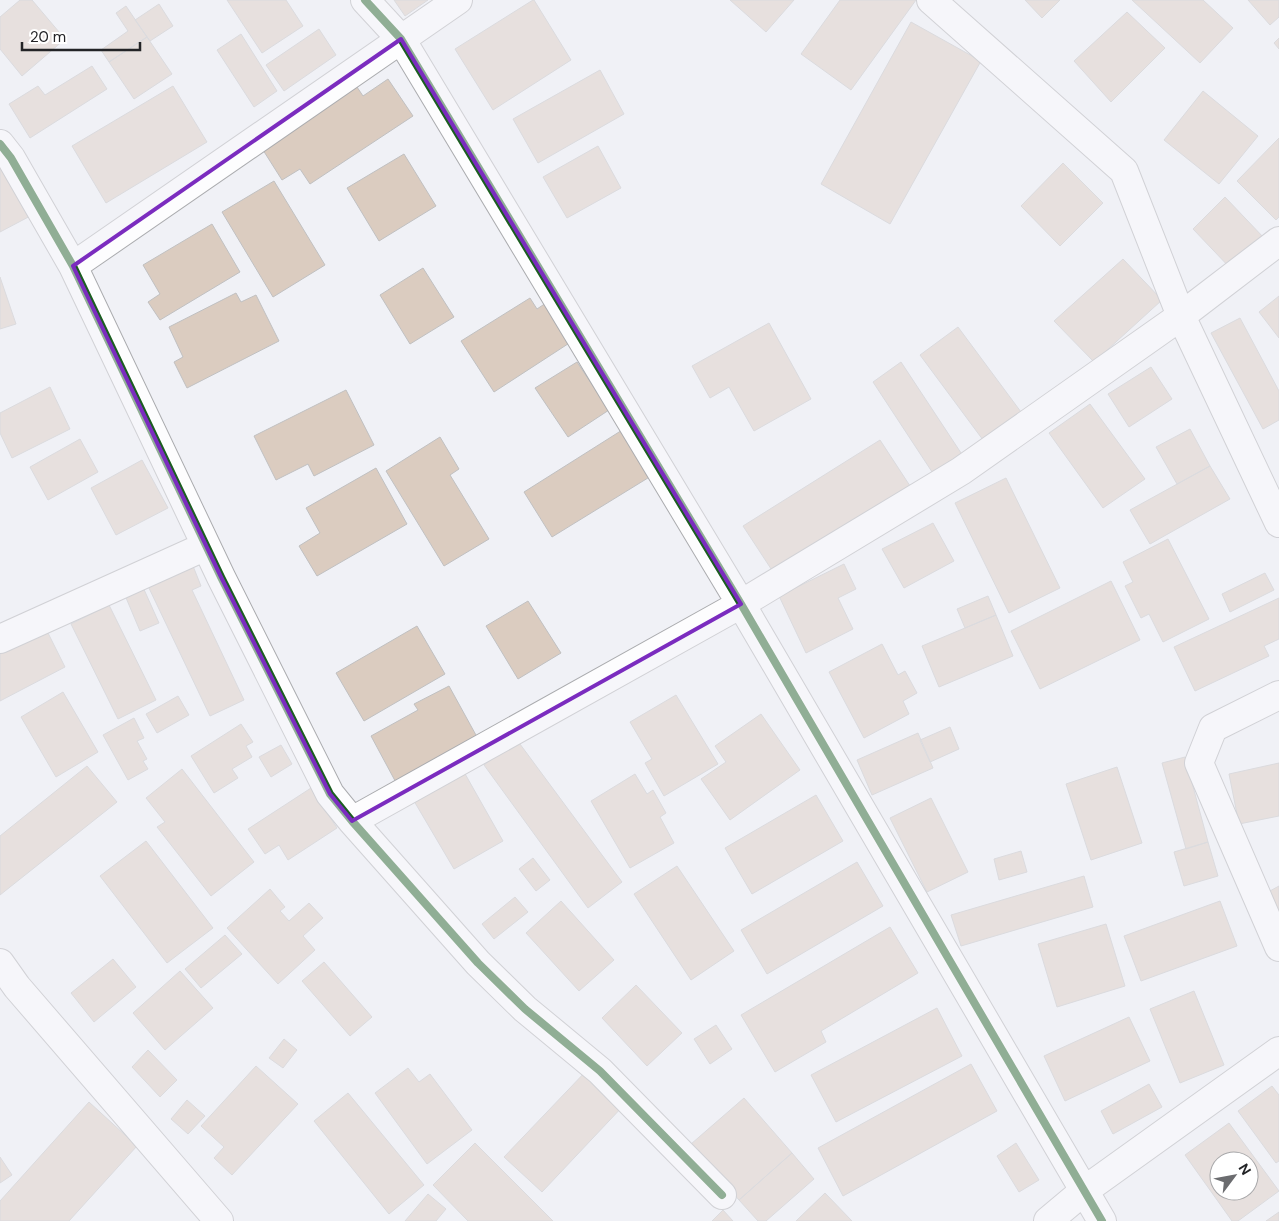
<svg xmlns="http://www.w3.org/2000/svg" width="1279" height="1221" viewBox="0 0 1279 1221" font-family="'DM Sans',sans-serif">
	<rect width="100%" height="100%" fill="#f0f1f6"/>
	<path fill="#dbccc0" stroke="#c0c0c1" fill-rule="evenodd" d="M 20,0 L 32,0 L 65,39 L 22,76 L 0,49 L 0,17 Z
		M 227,0 L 286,0 L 303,26 L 262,53 Z
		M 394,0 L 428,0 L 405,16 Z
		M 533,0 L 534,0 L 571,60 L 493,110 L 455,49 Z
		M 730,0 L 794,0 L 766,32 Z
		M 840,0 L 916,0 L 851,90 L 801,54 Z
		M 1025,0 L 1060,0 L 1042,18 Z
		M 1132,0 L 1203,0 L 1233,28 L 1200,63 Z
		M 1248,0 L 1279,0 L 1279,17 L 1270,25 Z
		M 159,4 L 173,26 L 150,41 L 135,20 Z
		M 126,6 L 147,37 L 109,62 L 101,50 L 128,31 L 116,13 Z
		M 1127,12 L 1165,48 L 1111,102 L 1074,61 Z
		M 911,22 L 981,61 L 890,224 L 821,184 Z
		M 319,29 L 336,55 L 284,91 L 266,65 Z
		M 241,34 L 277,91 L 254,107 L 217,50 Z
		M 147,37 L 172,74 L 134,99 L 109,62 Z
		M 1279,38 L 1279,49 L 1274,43 Z
		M 92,66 L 107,89 L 30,138 L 9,104 L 38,86 L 45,95 Z
		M 600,70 L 624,114 L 538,163 L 513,119 Z
		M 388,79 L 413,116 L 310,184 L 300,169 L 282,180 L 263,150 L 357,87 L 363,96 Z
		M 173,86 L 207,142 L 106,203 L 72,146 Z
		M 1203,91 L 1258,136 L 1219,184 L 1164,140 Z
		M 1279,138 L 1279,217 L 1276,220 L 1237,181 Z
		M 598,146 L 621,188 L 567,218 L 543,177 Z
		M 404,154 L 436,206 L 379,241 L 347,188 Z
		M 10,162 L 36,213 L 0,232 L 0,167 Z
		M 1063,163 L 1103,203 L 1060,246 L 1021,206 Z
		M 274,181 L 325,265 L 273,297 L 222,212 Z
		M 1225,197 L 1265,239 L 1233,271 L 1193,229 Z
		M 212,224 L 240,272 L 160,320 L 148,302 L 160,294 L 143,265 Z
		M 1123,259 L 1162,300 L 1094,362 L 1054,321 Z
		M 423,268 L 454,317 L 410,344 L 380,295 Z
		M 0,277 L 16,324 L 0,329 Z
		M 236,293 L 241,302 L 256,295 L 279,341 L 187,388 L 174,362 L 183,357 L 169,327 Z
		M 1279,296 L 1279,338 L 1259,312 Z
		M 530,298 L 537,309 L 549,301 L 574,340 L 494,392 L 461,341 Z
		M 1240,318 L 1279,391 L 1279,420 L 1263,429 L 1211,333 Z
		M 769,323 L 811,399 L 754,431 L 729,387 L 710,398 L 692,366 Z
		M 958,327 L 1024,416 L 986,444 L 920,355 Z
		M 577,362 L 609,410 L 568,437 L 535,388 Z
		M 901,362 L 967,462 L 938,481 L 873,382 Z
		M 1151,367 L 1172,399 L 1129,427 L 1108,394 Z
		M 50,387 L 70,429 L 12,458 L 0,433 L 0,413 Z
		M 346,390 L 374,445 L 314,476 L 308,464 L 276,480 L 254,436 Z
		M 1090,404 L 1145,479 L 1103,508 L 1049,433 Z
		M 627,427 L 656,473 L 552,537 L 524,492 Z
		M 1190,429 L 1210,466 L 1177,484 L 1156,447 Z
		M 440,437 L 459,469 L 450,475 L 489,539 L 444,566 L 386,471 Z
		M 80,439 L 98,472 L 48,500 L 30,467 Z
		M 880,440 L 914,492 L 777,578 L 743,526 Z
		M 142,460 L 168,508 L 116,535 L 91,488 Z
		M 1210,466 L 1230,499 L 1150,544 L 1130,510 Z
		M 376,468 L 407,524 L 317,576 L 299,546 L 320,533 L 306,508 Z
		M 1006,478 L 1060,588 L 1009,613 L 955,503 Z
		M 933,523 L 954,561 L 904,588 L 882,549 Z
		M 1168,539 L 1209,619 L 1163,642 L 1149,614 L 1141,618 L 1125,586 L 1133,582 L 1123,562 Z
		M 844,564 L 856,589 L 838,598 L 853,629 L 806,653 L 779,596 Z
		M 193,566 L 201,586 L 192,590 L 244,700 L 210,716 L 148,586 Z
		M 1265,573 L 1274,590 L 1230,612 L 1222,594 Z
		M 1111,581 L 1140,640 L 1040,689 L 1011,631 Z
		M 142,585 L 159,623 L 140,631 L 124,593 Z
		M 988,596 L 996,615 L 965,628 L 957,609 Z
		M 1279,598 L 1279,639 L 1264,646 L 1269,656 L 1195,691 L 1174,647 Z
		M 528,601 L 561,653 L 518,679 L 486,626 Z
		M 109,605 L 156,700 L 118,719 L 71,624 Z
		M 996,615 L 1013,656 L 939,687 L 922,646 Z
		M 417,626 L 445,674 L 364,721 L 336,673 Z
		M 45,627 L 65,667 L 0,701 L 0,651 Z
		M 882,644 L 898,675 L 905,671 L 917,693 L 903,701 L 909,714 L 864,738 L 829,672 Z
		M 449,686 L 482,746 L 400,790 L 371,736 L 418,710 L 414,704 Z
		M 63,692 L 98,752 L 56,777 L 21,717 Z
		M 676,695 L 718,764 L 664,796 L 645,763 L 652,759 L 630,722 Z
		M 178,696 L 189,715 L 157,733 L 146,714 Z
		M 761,714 L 800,770 L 730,820 L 701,779 L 726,762 L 715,746 Z
		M 134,718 L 144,738 L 137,741 L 147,759 L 143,761 L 148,769 L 128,780 L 103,735 Z
		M 241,724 L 253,742 L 246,746 L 252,757 L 232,769 L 238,778 L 214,793 L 191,756 Z
		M 950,727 L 959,749 L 930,762 L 920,740 Z
		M 918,733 L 933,768 L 872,795 L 857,760 Z
		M 517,740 L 622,882 L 588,908 L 484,765 Z
		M 281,745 L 292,764 L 271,777 L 259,757 Z
		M 1185,757 L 1208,842 L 1186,849 L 1162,763 Z
		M 1279,763 L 1279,816 L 1239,824 L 1229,774 Z
		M 87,766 L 117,802 L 0,895 L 0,836 Z
		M 1117,767 L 1142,843 L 1091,860 L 1066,784 Z
		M 182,769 L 254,862 L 211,896 L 157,827 L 165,822 L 146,798 Z
		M 464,772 L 503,841 L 454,869 L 414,801 Z
		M 635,774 L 647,794 L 653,790 L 666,813 L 660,817 L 674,843 L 630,868 L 591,801 Z
		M 311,788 L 337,828 L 288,860 L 279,845 L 265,854 L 248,829 Z
		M 816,795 L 843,841 L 752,894 L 725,848 Z
		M 931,798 L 968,872 L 927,892 L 890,818 Z
		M 146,841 L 213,928 L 167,963 L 100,876 Z
		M 1208,842 L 1218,876 L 1184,886 L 1174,852 Z
		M 1021,851 L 1027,872 L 999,880 L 994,859 Z
		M 533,858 L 550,880 L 536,891 L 519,869 Z
		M 857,862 L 883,906 L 767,974 L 741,930 Z
		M 677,866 L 734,951 L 691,980 L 634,894 Z
		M 1084,876 L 1093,907 L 961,946 L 951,915 Z
		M 1279,886 L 1279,911 L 1268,892 Z
		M 270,889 L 285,907 L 280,911 L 289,921 L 309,903 L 323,918 L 303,936 L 315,950 L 278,984 L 227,928 Z
		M 515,897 L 528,912 L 494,939 L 482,924 Z
		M 561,901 L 614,960 L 579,991 L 526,933 Z
		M 1220,901 L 1237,946 L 1141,981 L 1124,936 Z
		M 1106,924 L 1125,986 L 1057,1007 L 1038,944 Z
		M 890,927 L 918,973 L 821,1031 L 826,1042 L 775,1072 L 741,1015 Z
		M 225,935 L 242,954 L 201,988 L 185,969 Z
		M 113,959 L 136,987 L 94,1022 L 71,993 Z
		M 324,962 L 372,1017 L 350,1036 L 302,981 Z
		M 180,971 L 213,1008 L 165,1050 L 133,1013 Z
		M 636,985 L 682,1033 L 647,1066 L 602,1018 Z
		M 1194,991 L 1224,1065 L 1180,1083 L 1150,1009 Z
		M 937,1008 L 962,1056 L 836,1122 L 811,1075 Z
		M 1129,1017 L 1150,1061 L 1065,1101 L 1044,1056 Z
		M 716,1025 L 732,1049 L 710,1064 L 694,1039 Z
		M 284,1039 L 297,1050 L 283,1068 L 269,1058 Z
		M 148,1050 L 177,1080 L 160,1097 L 132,1067 Z
		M 971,1064 L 997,1111 L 843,1196 L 818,1148 Z
		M 256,1066 L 298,1104 L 232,1175 L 214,1158 L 224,1147 L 201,1126 Z
		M 408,1068 L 419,1082 L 430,1074 L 472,1130 L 427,1164 L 375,1093 Z
		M 589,1068 L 625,1104 L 542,1192 L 504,1157 Z
		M 1149,1084 L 1162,1107 L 1113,1134 L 1101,1111 Z
		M 1272,1086 L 1279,1095 L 1279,1161 L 1276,1163 L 1238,1111 Z
		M 348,1093 L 424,1185 L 389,1214 L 314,1121 Z
		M 744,1098 L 792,1153 L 739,1200 L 691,1144 Z
		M 187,1100 L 205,1116 L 188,1134 L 171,1119 Z
		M 89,1102 L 137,1146 L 69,1221 L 0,1221 L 0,1201 Z
		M 1229,1123 L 1279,1191 L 1238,1221 L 1232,1221 L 1185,1155 ZM 1219,1161 L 1249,1161 L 1249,1191 L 1219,1191 Z
		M 475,1143 L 553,1221 L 468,1221 L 433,1185 Z
		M 1016,1143 L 1039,1180 L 1019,1192 L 997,1156 Z
		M 792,1153 L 814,1179 L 766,1221 L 758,1221 L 739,1200 Z
		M 0,1157 L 12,1175 L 0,1183 Z
		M 825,1193 L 852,1221 L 796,1221 Z
		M 428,1194 L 446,1209 L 436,1221 L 405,1221 Z
		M 723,1210 L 733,1221 L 712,1221 Z
		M 1279,1212 L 1279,1221 L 1266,1221 Z"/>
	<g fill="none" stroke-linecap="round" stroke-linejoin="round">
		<defs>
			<path id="street" d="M 365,0 L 401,39 L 741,604 L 1102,1221
				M 931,0 L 1124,171 L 1181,316 L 1279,523
				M 0,144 L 11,158 L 73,266 L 221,577 L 330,794 L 352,821 L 478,963 L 525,1009 L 600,1071 L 722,1195
				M 73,266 L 458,0
				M 0,639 L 206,546
				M 1279,695 L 1213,728 L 1199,763 L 1279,947
				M 352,821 L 741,604 L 961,471 L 1181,316 L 1279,241
				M 0,963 L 17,987 L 219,1221
				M 1048,1221 L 1085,1190 L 1279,1051"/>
		</defs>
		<use href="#street" stroke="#abacaf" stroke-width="30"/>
		<use href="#street" stroke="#fdfdfe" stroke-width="28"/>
		<defs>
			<path id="cycleway" d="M 365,0 L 401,39 L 741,604 L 1102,1221
				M 0,144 L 11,158 L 73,266 L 221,577 L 330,794 L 352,821 L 478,963 L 525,1009 L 600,1071 L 722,1195"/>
		</defs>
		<use href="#cycleway" stroke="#fff" stroke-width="11"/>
		<use href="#cycleway" stroke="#1b5e20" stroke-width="8"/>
	</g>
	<path d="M0 0H1279V1221H0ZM 401,39 L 741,604 L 352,821 L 330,794 L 221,577 L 73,266 Z" fill="#f0f1f6" fill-opacity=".55" fill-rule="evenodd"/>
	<path fill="none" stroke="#7b2cbf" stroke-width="4" stroke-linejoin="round" d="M 401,39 L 741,604 L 352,821 L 330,794 L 221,577 L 73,266 Z"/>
	<g transform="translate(1234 1176) rotate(58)"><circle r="24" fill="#ffffff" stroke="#a7a7a9"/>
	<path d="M0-4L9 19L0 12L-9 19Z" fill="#6b6c6f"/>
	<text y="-8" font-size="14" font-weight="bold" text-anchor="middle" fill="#232427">N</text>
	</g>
	<path d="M22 42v8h118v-8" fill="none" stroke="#232427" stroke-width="2.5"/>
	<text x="30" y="42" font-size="15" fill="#232427" stroke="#ffffff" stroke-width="4" paint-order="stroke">20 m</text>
</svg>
